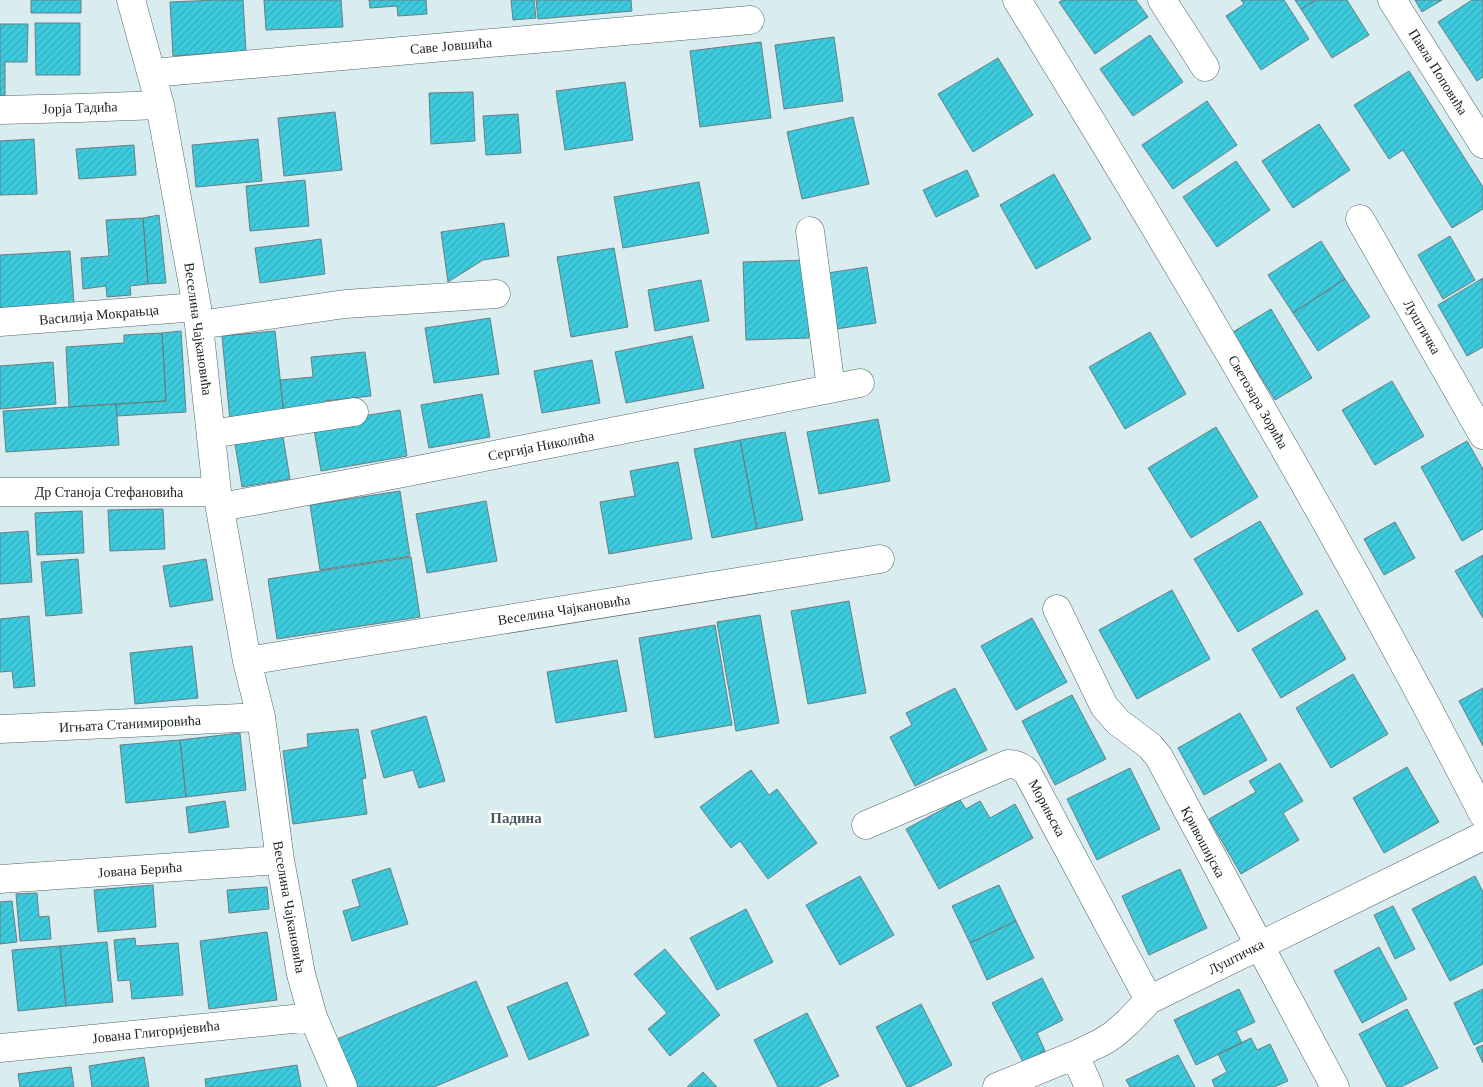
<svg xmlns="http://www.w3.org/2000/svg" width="1483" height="1087" viewBox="0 0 1483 1087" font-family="'Times New Roman',serif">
	<defs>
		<pattern id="building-hatch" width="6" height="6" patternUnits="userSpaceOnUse" patternTransform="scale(1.25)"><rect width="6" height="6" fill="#3dcbde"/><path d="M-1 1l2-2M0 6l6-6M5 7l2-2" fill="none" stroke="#35aebe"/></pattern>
	</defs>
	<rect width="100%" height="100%" fill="#d9ecef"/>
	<path fill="url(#building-hatch)" stroke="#6c7d80" d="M 31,0 L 81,0 L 81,13 L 31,13 Z
		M 217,0 L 243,0 L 246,51 L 173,56 L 170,2 Z
		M 264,0 L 341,0 L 343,27 L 266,30 Z
		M 369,0 L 426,0 L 427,14 L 398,16 L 397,6 L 370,8 Z
		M 511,0 L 534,0 L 536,18 L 513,20 Z
		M 536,0 L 631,0 L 632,11 L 538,19 Z
		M 1063,0 L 1136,0 L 1148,17 L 1095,54 L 1059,2 Z
		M 1241,0 L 1284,0 L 1309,39 L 1261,70 L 1226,16 L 1244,4 Z
		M 1295,0 L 1316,0 L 1301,9 Z
		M 1316,0 L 1347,0 L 1369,35 L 1332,58 L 1301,9 Z
		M 1415,0 L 1442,0 L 1422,12 Z
		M 1472,0 L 1483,0 L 1483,77 L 1477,81 L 1438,22 Z
		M 35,23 L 80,23 L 80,75 L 36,75 Z
		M 0,24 L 28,24 L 27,62 L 5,62 L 5,99 L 0,98 Z
		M 1150,35 L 1183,82 L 1133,116 L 1100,69 Z
		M 834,37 L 843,101 L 784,109 L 775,45 Z
		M 761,42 L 771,118 L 700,127 L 690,51 Z
		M 998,58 L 1033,115 L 973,152 L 938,94 Z
		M 1409,71 L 1483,187 L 1483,209 L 1452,228 L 1403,150 L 1389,159 L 1354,105 Z
		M 625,82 L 633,140 L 565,150 L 556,91 Z
		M 473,92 L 475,141 L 431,144 L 429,93 Z
		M 1207,101 L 1237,145 L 1173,189 L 1142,145 Z
		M 335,112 L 342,170 L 284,176 L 278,118 Z
		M 518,114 L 521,153 L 486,155 L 483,116 Z
		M 853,117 L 869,184 L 802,199 L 787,132 Z
		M 1319,124 L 1350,170 L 1293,208 L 1262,161 Z
		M 34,139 L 37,194 L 0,195 L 0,141 Z
		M 258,139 L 262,181 L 196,187 L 192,145 Z
		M 134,145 L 136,175 L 79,179 L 76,149 Z
		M 1236,161 L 1270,210 L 1217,247 L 1183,197 Z
		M 967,170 L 979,196 L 936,217 L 923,190 Z
		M 1054,174 L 1091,239 L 1036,269 L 1000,205 Z
		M 305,180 L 309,226 L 250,231 L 246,186 Z
		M 699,182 L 709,233 L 623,248 L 614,197 Z
		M 159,215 L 166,283 L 148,284 L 143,218 Z
		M 143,218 L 148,284 L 130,286 L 131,295 L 107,297 L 106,286 L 83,289 L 81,258 L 109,256 L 106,220 Z
		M 504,223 L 509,256 L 483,260 L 448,282 L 441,232 Z
		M 1450,236 L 1475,280 L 1443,299 L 1418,255 Z
		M 321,239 L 325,274 L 260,283 L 255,248 Z
		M 1321,241 L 1345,279 L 1293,313 L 1268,275 Z
		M 614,248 L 628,327 L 571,337 L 557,257 Z
		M 70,251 L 74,303 L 0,308 L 0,255 Z
		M 807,260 L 809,338 L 746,340 L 743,262 Z
		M 867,267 L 876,323 L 830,330 L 821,274 Z
		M 1483,278 L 1483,347 L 1467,356 L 1438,305 Z
		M 1345,279 L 1370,317 L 1318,351 L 1293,313 Z
		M 701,280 L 709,321 L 655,331 L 648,290 Z
		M 1271,309 L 1312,378 L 1275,400 L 1233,332 Z
		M 490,318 L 499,374 L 434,383 L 425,328 Z
		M 181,331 L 186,412 L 117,416 L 116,404 L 166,401 L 162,333 Z
		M 275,331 L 284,415 L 230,421 L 222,336 Z
		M 1150,332 L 1186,394 L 1125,429 L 1089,367 Z
		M 162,333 L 166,401 L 69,407 L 66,347 L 124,343 L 124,335 Z
		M 692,336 L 704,388 L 626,403 L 615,352 Z
		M 365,352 L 371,396 L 324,401 L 325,411 L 284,415 L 280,380 L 313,377 L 311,357 Z
		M 592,360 L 600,403 L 542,413 L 534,371 Z
		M 53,362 L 56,404 L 0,409 L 0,366 Z
		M 1392,381 L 1424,436 L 1375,465 L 1342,410 Z
		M 482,394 L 490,437 L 429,448 L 421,405 Z
		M 116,404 L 119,445 L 6,452 L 3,411 Z
		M 400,410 L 407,456 L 321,471 L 313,424 Z
		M 878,419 L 890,481 L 819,494 L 807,432 Z
		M 1216,427 L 1258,497 L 1191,538 L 1148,468 Z
		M 785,432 L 803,520 L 757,529 L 740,440 Z
		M 283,437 L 290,479 L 242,487 L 235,444 Z
		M 740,440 L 757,529 L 712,538 L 694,449 Z
		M 1467,441 L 1483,469 L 1483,529 L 1462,541 L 1421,467 Z
		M 678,462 L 692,539 L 609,554 L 600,502 L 635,496 L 630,471 Z
		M 400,491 L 410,556 L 320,570 L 310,505 Z
		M 486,501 L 497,561 L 427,573 L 416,514 Z
		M 163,509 L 165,549 L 110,551 L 108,510 Z
		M 82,511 L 84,553 L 37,555 L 35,513 Z
		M 1260,521 L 1303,594 L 1238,632 L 1194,559 Z
		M 1395,522 L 1415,558 L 1384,575 L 1364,539 Z
		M 28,531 L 32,582 L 0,584 L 0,533 Z
		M 1483,555 L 1483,618 L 1455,571 Z
		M 411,557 L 420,617 L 277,639 L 268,579 Z
		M 78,559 L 82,613 L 46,616 L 41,562 Z
		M 206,559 L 213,600 L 170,607 L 163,566 Z
		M 1172,590 L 1210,659 L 1137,699 L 1099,630 Z
		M 849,601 L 866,693 L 808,704 L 791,611 Z
		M 1317,610 L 1346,659 L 1281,698 L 1252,649 Z
		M 760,615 L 779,723 L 736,731 L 717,622 Z
		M 29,616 L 35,686 L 14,688 L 12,671 L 0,672 L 0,619 Z
		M 1032,618 L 1067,682 L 1016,710 L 981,646 Z
		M 715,625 L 732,725 L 655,738 L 639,638 Z
		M 192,646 L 198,698 L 135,704 L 130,653 Z
		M 617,660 L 627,711 L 556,723 L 547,672 Z
		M 1353,674 L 1388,734 L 1331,768 L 1296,708 Z
		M 955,688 L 987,750 L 915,786 L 890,737 L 912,725 L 906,713 Z
		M 1483,688 L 1483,746 L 1459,701 Z
		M 1072,695 L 1106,759 L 1055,785 L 1022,721 Z
		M 1240,713 L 1267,760 L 1204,795 L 1178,748 Z
		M 426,716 L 445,781 L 419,788 L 413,770 L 384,778 L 371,731 Z
		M 358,729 L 366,778 L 362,779 L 367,814 L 293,824 L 283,751 L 308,747 L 307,734 Z
		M 240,733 L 246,790 L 186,797 L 180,740 Z
		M 180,740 L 186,797 L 126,803 L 120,745 Z
		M 1280,763 L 1303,801 L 1283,813 L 1299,840 L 1241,874 L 1209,819 L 1256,792 L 1249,781 Z
		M 1407,767 L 1439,822 L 1384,853 L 1353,798 Z
		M 1130,768 L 1160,829 L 1097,860 L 1067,799 Z
		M 751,770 L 769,795 L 777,789 L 817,843 L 768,879 L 740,841 L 731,848 L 700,807 Z
		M 960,800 L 966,809 L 980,801 L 990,818 L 1015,804 L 1033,838 L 939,889 L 906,829 Z
		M 225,801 L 229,827 L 189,833 L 186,807 Z
		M 390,868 L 408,924 L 352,941 L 343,911 L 360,906 L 352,880 Z
		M 1180,869 L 1207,928 L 1149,955 L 1122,896 Z
		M 860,876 L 894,935 L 840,965 L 806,905 Z
		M 1475,876 L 1483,892 L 1483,964 L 1450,981 L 1412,909 Z
		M 153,885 L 156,927 L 98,932 L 94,890 Z
		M 999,885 L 1016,921 L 970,943 L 952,906 Z
		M 267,887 L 269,909 L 229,913 L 227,890 Z
		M 37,893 L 39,917 L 49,916 L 51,939 L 20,941 L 16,894 Z
		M 12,901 L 17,942 L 0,944 L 0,902 Z
		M 1393,906 L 1415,949 L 1395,959 L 1374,915 Z
		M 746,909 L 773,962 L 717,990 L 690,938 Z
		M 1016,921 L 1034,958 L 987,980 L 970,943 Z
		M 267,932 L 277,1000 L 209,1009 L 200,941 Z
		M 135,938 L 136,946 L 178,943 L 183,995 L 132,999 L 130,980 L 118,981 L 114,940 Z
		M 107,942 L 113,1002 L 66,1006 L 60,946 Z
		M 60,946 L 66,1006 L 18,1011 L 12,950 Z
		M 1379,947 L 1407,999 L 1362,1023 L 1334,971 Z
		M 665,949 L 720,1015 L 670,1056 L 648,1029 L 667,1013 L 634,974 Z
		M 1042,978 L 1063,1020 L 1037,1033 L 1045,1051 L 1023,1062 L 992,1003 Z
		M 476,981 L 508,1056 L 434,1087 L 357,1087 L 337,1039 Z
		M 567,982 L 589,1035 L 529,1060 L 507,1007 Z
		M 1239,989 L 1255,1022 L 1236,1031 L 1242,1043 L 1196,1065 L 1174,1020 Z
		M 1483,989 L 1483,1041 L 1474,1045 L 1454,1003 Z
		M 921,1004 L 952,1065 L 910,1087 L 907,1087 L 876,1027 Z
		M 1407,1009 L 1438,1068 L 1401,1087 L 1387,1087 L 1359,1034 Z
		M 807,1013 L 839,1076 L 817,1087 L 778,1087 L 754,1040 Z
		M 1251,1038 L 1257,1050 L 1270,1044 L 1288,1081 L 1274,1087 L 1215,1087 L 1212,1080 L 1227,1072 L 1218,1054 Z
		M 1483,1045 L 1483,1063 L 1476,1048 Z
		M 1178,1055 L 1195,1087 L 1130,1087 L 1126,1080 Z
		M 144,1057 L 149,1087 L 92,1087 L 89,1066 Z
		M 297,1065 L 301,1087 L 206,1087 L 205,1079 Z
		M 71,1067 L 74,1087 L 20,1087 L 18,1074 Z
		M 703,1072 L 717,1087 L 687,1087 Z"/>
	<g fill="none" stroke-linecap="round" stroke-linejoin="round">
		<defs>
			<path id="minor" d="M 131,0 L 160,105 L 197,307 L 217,492 L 247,661 L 261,717 L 280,860 L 301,974 L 313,1017 L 343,1087
				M 1017,0 C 1181,266 1340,535 1483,814
				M 1162,0 L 1205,67
				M 1392,0 L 1483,144
				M 152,73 L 750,20
				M 0,110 L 79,108 L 160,105
				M 1360,219 L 1483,435
				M 810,231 L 831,388
				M 0,322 L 197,307
				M 199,325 L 345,304 L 496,294
				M 211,434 L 354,412
				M 0,492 L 217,492
				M 221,507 L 362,481 L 860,383
				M 1057,609 L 1104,706 L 1118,722 L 1150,746 L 1159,757 L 1335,1087
				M 247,661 L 880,559
				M 0,729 L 261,717
				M 866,825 L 1008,764 C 1016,764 1021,766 1027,772 L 1149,1000
				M 0,879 L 280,860
				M 0,1048 L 313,1017
				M 1075,1055 L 1089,1087
				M 997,1087 L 1075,1055 L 1102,1042 L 1113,1035 L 1128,1022 L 1149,1000 L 1483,836"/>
		</defs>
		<use href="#minor" stroke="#536467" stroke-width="29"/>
		<use href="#minor" stroke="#fff" stroke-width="28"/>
	</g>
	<g text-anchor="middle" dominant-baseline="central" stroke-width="5" stroke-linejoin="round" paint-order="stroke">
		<g font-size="14" fill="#1a2123" stroke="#fff">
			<text transform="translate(451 46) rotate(-5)">Саве Јовшића</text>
			<text transform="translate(1438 72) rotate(58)">Павла Поповића</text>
			<text transform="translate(80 108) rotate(-2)">Јорја Тадића</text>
			<text transform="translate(99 315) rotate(-5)">Василија Мокрањца</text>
			<text transform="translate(1422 327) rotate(60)">Луштичка</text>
			<text transform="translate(198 329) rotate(82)">Веселина Чајкановића</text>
			<text transform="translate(1258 402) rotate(60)">Светозара Зорића</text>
			<text transform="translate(541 446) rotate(-11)">Сергија Николића</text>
			<text x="109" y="492">Др Станоја Стефановића</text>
			<text transform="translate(564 610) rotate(-9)">Веселина Чајкановића</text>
			<text transform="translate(130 724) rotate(-3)">Игњата Станимировића</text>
			<text transform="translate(1047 808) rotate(62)">Морињска</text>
			<text transform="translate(1203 842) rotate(62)">Кривошијска</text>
			<text transform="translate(140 870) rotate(-4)">Јована Берића</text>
			<text transform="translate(289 907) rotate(80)">Веселина Чајкановића</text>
			<text transform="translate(1236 957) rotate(-27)">Луштичка</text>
			<text transform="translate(156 1032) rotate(-6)">Јована Глигоријевића</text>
		</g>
		<g font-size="15" font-weight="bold" fill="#49595c" stroke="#fff">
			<text x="516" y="818">Падина</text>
		</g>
	</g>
</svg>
